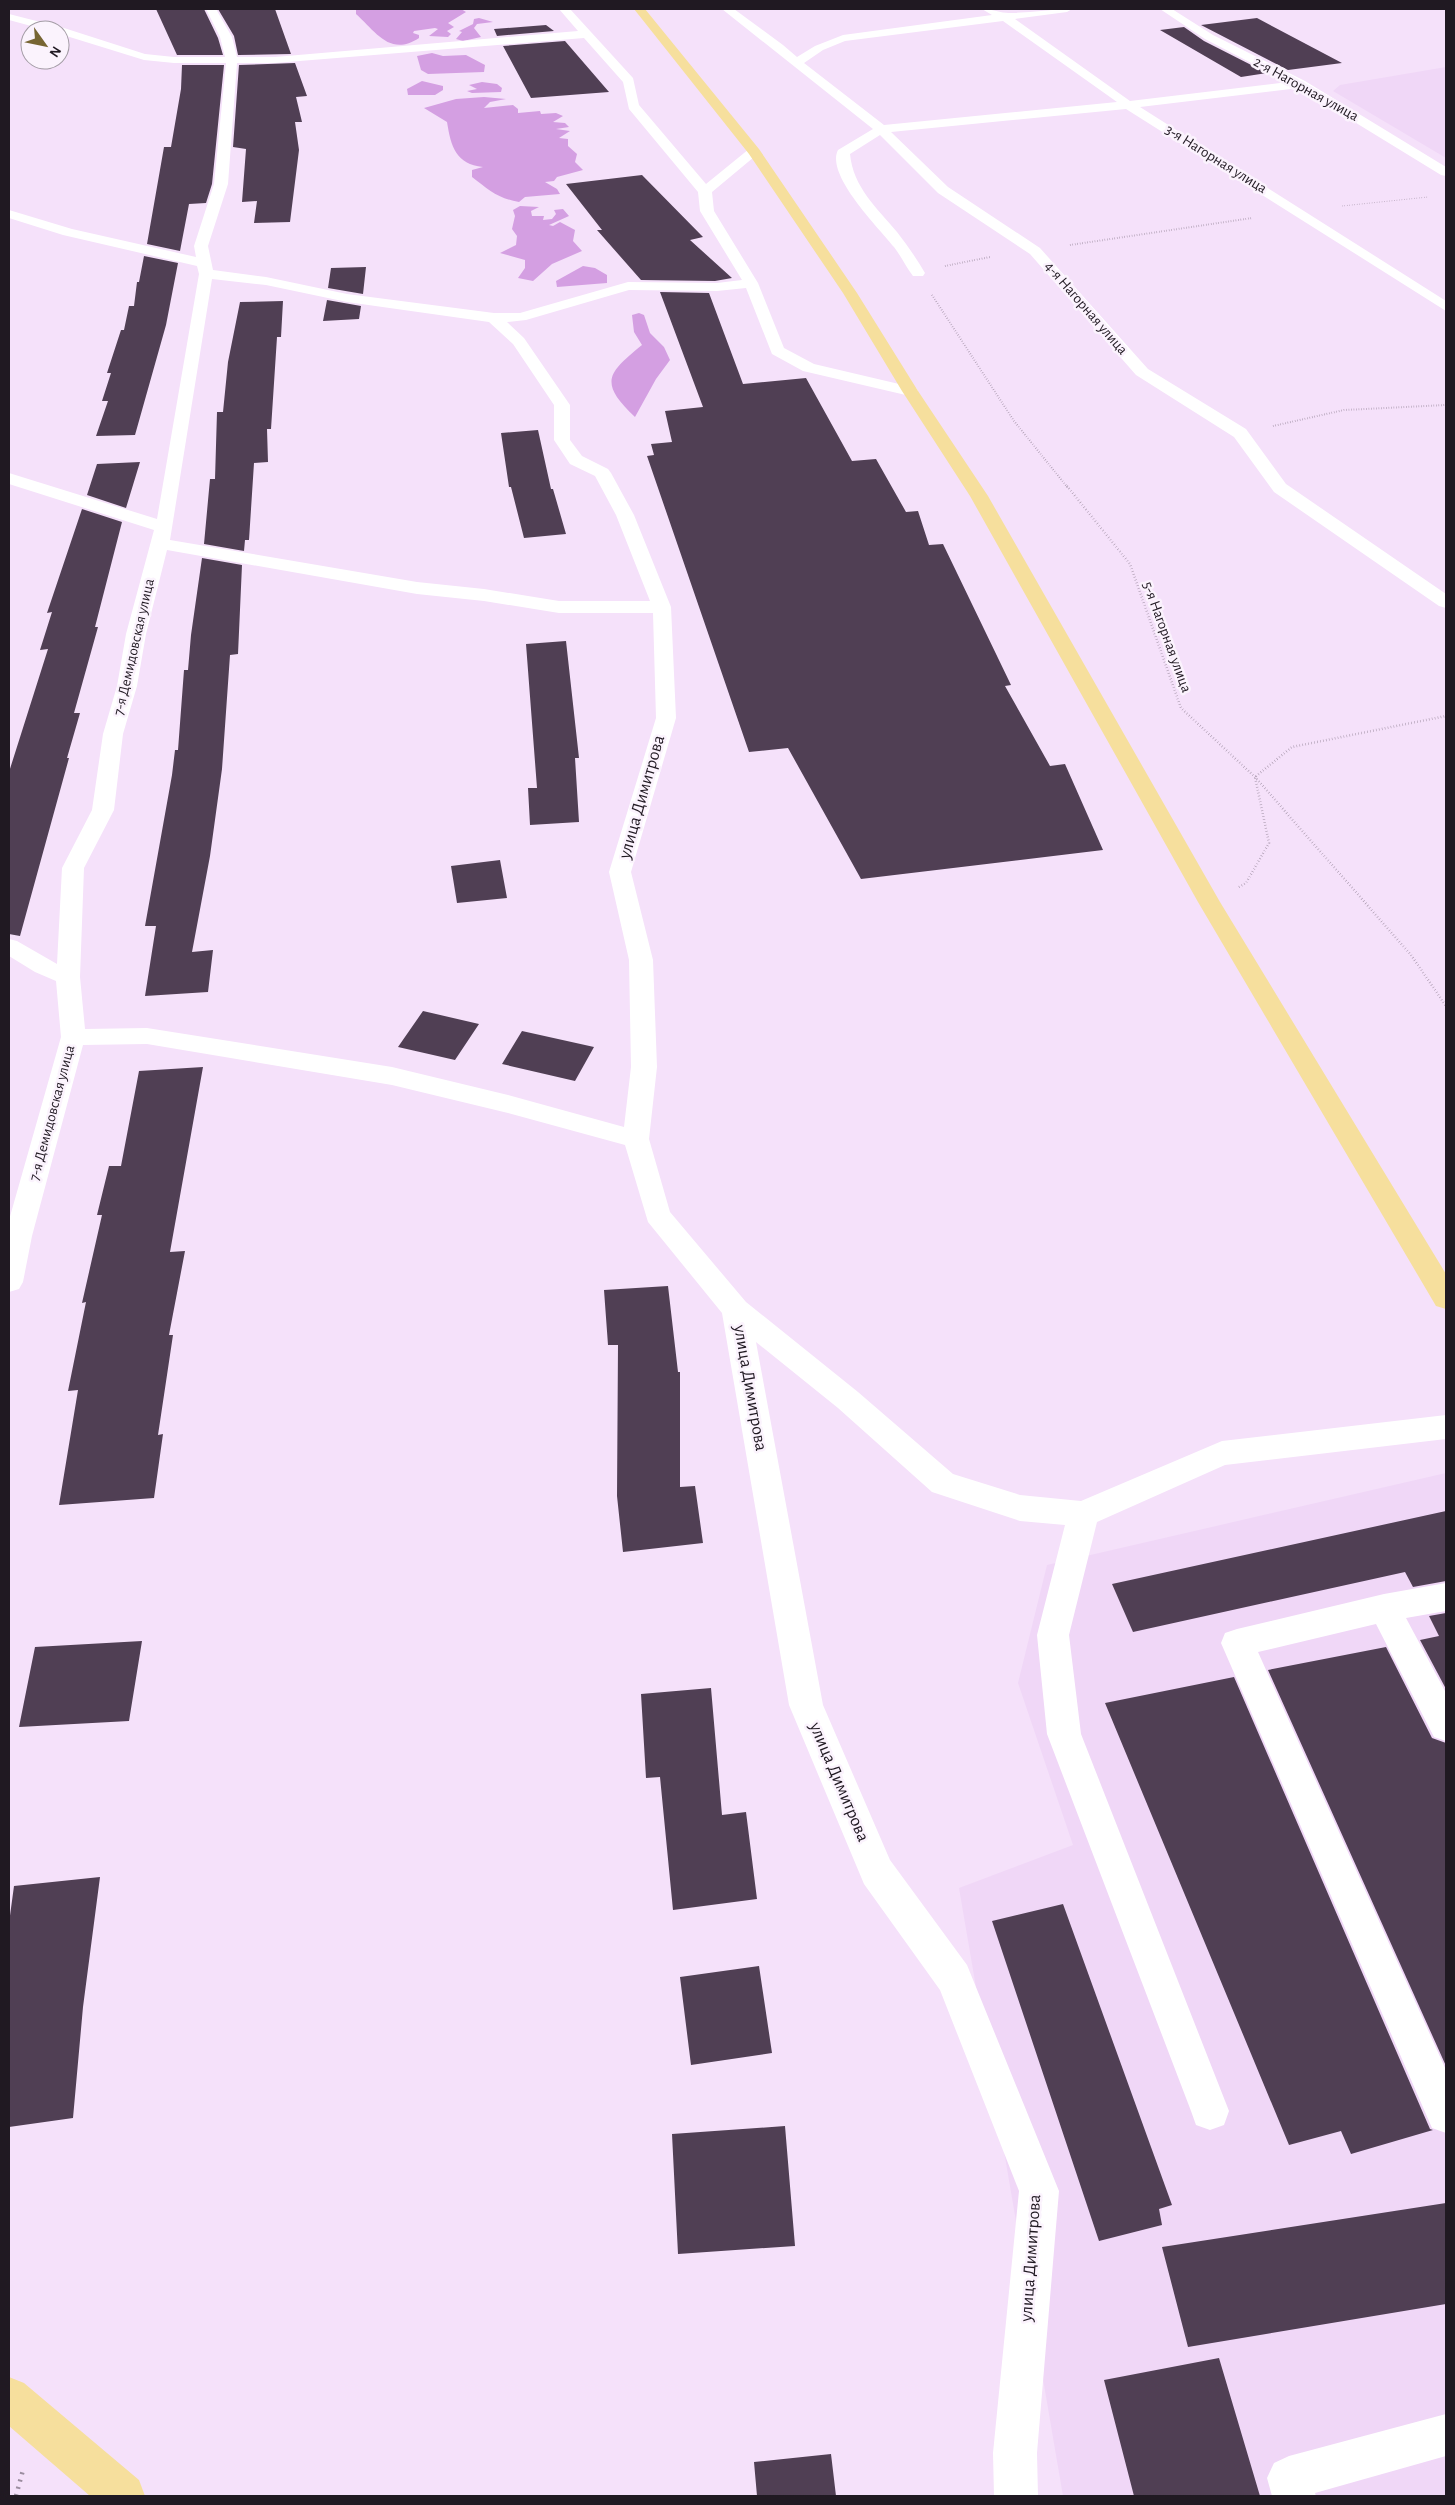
<svg xmlns="http://www.w3.org/2000/svg" width="1455" height="2505" viewBox="0 0 1455 2505" font-family="'Alegreya Sans',sans-serif">
	<rect width="100%" height="100%" fill="#f5e1fa"/>
	<path fill="#f0d7f7" d="M 1446,67 L 1446,158 L 1333,91 L 1340,85 Z
		M 1446,1473 L 1446,2496 L 1063,2496 L 959,1888 L 1073,1845 L 1018,1683 L 1047,1565 Z"/>
	<path fill="#d49fe2" d="M 356,9 L 461,9 L 466,12 L 448,23 L 454,27 L 447,31 L 451,34 L 448,37 L 429,36 L 438,29 L 435,28 L 414,31 L 413,33 L 419,35 L 419,38 C 390,57 376,32 356,14 Z
		M 479,18 L 493,22 L 477,24 L 474,28 L 481,37 L 463,41 L 456,39 L 462,32 L 459,31 L 473,24 L 474,19 Z
		M 432,53 L 443,56 L 466,55 L 485,65 L 484,72 L 428,74 L 421,70 L 417,56 Z
		M 422,81 L 443,86 L 443,90 L 435,95 L 408,95 L 407,89 Z
		M 482,82 L 497,84 L 502,88 L 501,92 L 472,93 L 467,91 L 477,89 L 469,85 Z
		M 484,97 L 506,99 L 490,102 L 484,108 L 513,105 L 518,109 L 518,113 L 540,111 L 541,114 L 556,113 L 563,116 L 553,122 L 565,123 L 569,127 L 556,129 L 570,131 L 559,138 L 568,139 L 568,146 L 577,154 L 575,162 L 583,170 L 557,177 L 554,181 L 545,182 L 557,189 L 560,194 L 525,197 L 519,202 C 497,198 489,190 472,177 L 472,170 L 483,167 C 456,164 451,147 447,122 L 424,108 L 456,99 Z
		M 520,206 L 539,207 L 531,211 L 532,216 L 544,216 L 543,220 L 552,219 L 556,214 L 554,210 L 563,209 L 569,216 L 549,225 L 553,226 L 560,222 L 575,230 L 573,241 L 582,251 L 552,264 L 533,281 L 518,278 L 525,268 L 525,260 L 500,253 L 516,245 L 517,236 L 512,229 L 515,216 L 513,210 Z
		M 583,266 L 595,268 L 607,275 L 607,283 L 557,287 L 556,281 Z
		M 639,313 L 644,315 L 650,333 L 664,347 L 670,360 L 656,379 L 635,417 C 598,382 608,373 642,345 L 634,332 L 632,315 Z"/>
	<path fill="#503f54" d="M 156,9 L 204,9 L 218,38 L 223,55 L 177,55 Z
		M 218,9 L 275,9 L 291,54 L 238,55 L 234,36 Z
		M 1257,18 L 1342,63 L 1288,70 L 1201,25 Z
		M 546,25 L 554,31 L 497,36 L 494,29 Z
		M 1184,27 L 1204,41 L 1267,73 L 1241,77 L 1160,30 Z
		M 565,41 L 609,92 L 531,98 L 503,46 Z
		M 295,63 L 307,96 L 296,97 L 302,122 L 295,122 L 299,150 L 290,222 L 254,223 L 257,201 L 242,202 L 246,149 L 233,147 L 239,65 Z
		M 182,65 L 224,65 L 212,184 L 206,203 L 189,204 L 180,251 L 147,244 L 164,147 L 171,147 L 181,89 Z
		M 642,175 L 703,237 L 690,240 L 732,278 L 715,281 L 641,280 L 597,230 L 602,230 L 566,184 Z
		M 144,256 L 178,263 L 166,325 L 135,435 L 96,436 L 108,401 L 102,401 L 111,373 L 107,373 L 121,330 L 124,330 L 129,306 L 134,306 L 137,282 L 139,282 Z
		M 366,267 L 363,294 L 328,288 L 331,268 Z
		M 660,292 L 709,293 L 743,384 L 806,378 L 852,461 L 876,459 L 906,512 L 918,511 L 929,545 L 943,544 L 1011,685 L 1005,686 L 1050,766 L 1065,764 L 1103,850 L 861,879 L 788,748 L 749,752 L 647,456 L 654,455 L 651,444 L 672,442 L 665,411 L 703,407 Z
		M 327,300 L 361,306 L 359,319 L 323,321 Z
		M 283,301 L 281,337 L 277,337 L 271,429 L 267,429 L 268,462 L 254,463 L 249,540 L 245,540 L 244,551 L 204,544 L 210,479 L 215,479 L 217,412 L 223,412 L 228,362 L 240,302 Z
		M 538,430 L 551,489 L 553,489 L 566,534 L 524,538 L 511,487 L 509,487 L 501,433 Z
		M 140,462 L 126,508 L 87,495 L 97,464 Z
		M 82,509 L 122,522 L 95,627 L 98,627 L 74,713 L 80,713 L 67,758 L 69,758 L 20,936 L 9,934 L 9,772 L 48,649 L 40,650 L 52,612 L 47,613 Z
		M 202,558 L 242,565 L 238,654 L 230,655 L 222,769 L 210,856 L 192,952 L 213,950 L 208,992 L 145,996 L 156,926 L 145,926 L 172,775 L 175,750 L 178,750 L 184,670 L 188,670 L 191,635 Z
		M 566,641 L 579,758 L 575,758 L 579,822 L 530,825 L 528,788 L 537,788 L 526,644 Z
		M 500,860 L 507,898 L 457,903 L 451,866 Z
		M 423,1011 L 479,1024 L 455,1060 L 398,1047 Z
		M 522,1031 L 594,1047 L 575,1081 L 502,1064 Z
		M 203,1067 L 170,1252 L 185,1251 L 169,1335 L 173,1335 L 158,1435 L 163,1434 L 154,1498 L 59,1505 L 78,1390 L 68,1391 L 86,1302 L 82,1303 L 102,1215 L 97,1215 L 109,1166 L 121,1166 L 139,1071 Z
		M 668,1286 L 678,1372 L 680,1372 L 680,1487 L 695,1486 L 703,1543 L 623,1552 L 617,1496 L 618,1345 L 608,1345 L 604,1290 Z
		M 1446,1511 L 1446,1581 L 1413,1587 L 1405,1572 L 1133,1632 L 1112,1584 Z
		M 1446,1613 L 1446,1689 L 1420,1640 L 1439,1636 L 1429,1616 Z
		M 142,1641 L 129,1721 L 19,1727 L 35,1647 Z
		M 1386,1647 L 1432,1738 L 1446,1743 L 1446,2066 L 1268,1670 Z
		M 1234,1677 L 1430,2129 L 1433,2130 L 1351,2154 L 1341,2131 L 1289,2145 L 1105,1703 Z
		M 711,1688 L 722,1815 L 746,1812 L 757,1899 L 673,1910 L 660,1777 L 646,1778 L 641,1694 Z
		M 100,1877 L 83,2007 L 73,2118 L 9,2127 L 9,1923 L 14,1886 Z
		M 1063,1904 L 1172,2205 L 1159,2209 L 1162,2225 L 1099,2241 L 992,1921 Z
		M 759,1966 L 772,2053 L 691,2065 L 680,1977 Z
		M 785,2126 L 795,2246 L 678,2254 L 672,2134 Z
		M 1446,2203 L 1446,2304 L 1188,2347 L 1162,2247 Z
		M 1219,2358 L 1260,2496 L 1134,2496 L 1104,2380 Z
		M 831,2454 L 836,2496 L 757,2496 L 754,2462 Z"/>
	<g fill="none" stroke-linecap="round" stroke-linejoin="round">
		<path stroke="#9b8c9f" stroke-width="1" stroke-dasharray="0.5 2" stroke-linecap="butt" d="M 1342,206 L 1428,197"/>
		<path stroke="#9b8c9f" stroke-width="2" stroke-dasharray="0.5 2" stroke-linecap="butt" d="M 1070,245 L 1252,218
			M 945,266 L 990,257
			M 932,295 L 1014,421 L 1068,488
			M 1273,426 L 1344,410 L 1446,405"/>
		<path stroke="#9b8c9f" stroke-width="2.5" stroke-dasharray="0.5 2.5" stroke-linecap="butt" d="M 1067,486 L 1130,564 L 1181,708 L 1255,777 L 1411,955 L 1446,1006
			M 1239,887 L 1246,883 L 1269,843 L 1255,777 L 1292,747 L 1446,716"/>
		<path stroke="#9b8c9f" stroke-width="4.5" stroke-dasharray="2 5.5" stroke-linecap="butt" d="M 16,2496 L 23,2470"/>
		<path fill="#fff" fill-rule="evenodd" d="M 206,9 L 216,9 L 232,37 L 237,57 L 275,57 L 578,31 L 559,9 L 570,9 L 633,78 L 639,105 L 706,184 L 749,149 L 754,148 L 760,152 L 712,192 L 714,211 L 758,283 L 784,348 L 814,364 L 916,388 L 918,391 L 910,396 L 803,371 L 772,354 L 746,288 L 717,291 L 629,290 L 526,320 L 507,322 L 524,338 L 570,405 L 570,440 L 582,456 L 608,469 L 611,473 L 634,515 L 671,607 L 676,718 L 631,872 L 653,960 L 657,1067 L 649,1139 L 670,1212 L 746,1302 L 858,1392 L 953,1474 L 1020,1495 L 1081,1501 L 1222,1441 L 1446,1415 L 1446,1439 L 1225,1465 L 1097,1522 L 1069,1635 L 1081,1734 L 1229,2111 L 1224,2125 L 1210,2130 L 1196,2125 L 1191,2111 L 1047,1734 L 1037,1635 L 1065,1525 L 1020,1521 L 932,1492 L 838,1408 L 756,1342 L 823,1705 L 890,1860 L 967,1965 L 1059,2191 L 1037,2453 L 1038,2496 L 994,2496 L 993,2453 L 1019,2191 L 940,1990 L 864,1884 L 789,1705 L 722,1313 L 648,1222 L 625,1145 L 508,1113 L 392,1085 L 147,1044 L 83,1045 L 32,1236 L 23,1282 L 19,1289 L 9,1292 L 9,1220 L 61,1037 L 56,981 L 35,972 L 9,956 L 9,939 L 17,941 L 57,964 L 62,868 L 92,810 L 103,734 L 117,686 L 126,634 L 154,530 L 9,484 L 9,473 L 157,519 L 199,274 L 197,266 L 63,235 L 9,218 L 9,210 L 72,229 L 196,257 L 194,246 L 214,184 L 226,63 L 174,63 L 144,60 L 60,34 L 60,30 L 46,30 L 9,20 L 9,14 L 64,28 L 145,54 L 174,57 L 225,57 L 220,37 ZM 584,38 L 623,82 L 629,109 L 698,192 L 700,211 L 742,280 L 717,283 L 628,282 L 520,313 L 494,313 L 347,294 L 266,277 L 213,270 L 208,246 L 228,184 L 237,63 L 275,63 ZM 212,279 L 266,285 L 347,302 L 489,322 L 513,344 L 554,405 L 554,440 L 570,464 L 595,476 L 616,515 L 650,601 L 559,601 L 484,589 L 417,582 L 170,540 ZM 167,550 L 417,594 L 484,601 L 559,613 L 653,613 L 656,718 L 609,872 L 629,960 L 631,1067 L 624,1127 L 508,1095 L 392,1067 L 147,1028 L 85,1029 L 80,977 L 84,868 L 114,810 L 123,734 L 137,686 L 146,634 Z
			M 722,9 L 734,9 L 783,45 L 797,57 L 815,46 L 843,35 L 992,15 L 982,9 C 992,9 1001,13 1009,13 C 1030,13 1051,9 1072,9 L 1067,12 L 1015,19 L 1130,101 L 1288,82 L 1205,39 L 1160,9 L 1172,9 L 1213,35 L 1305,81 L 1446,167 L 1446,176 L 1441,175 L 1299,88 L 1140,107 L 1446,301 L 1446,311 L 1126,109 L 891,132 L 948,187 L 1040,248 L 1148,369 L 1246,429 L 1286,484 L 1446,594 L 1446,608 L 1439,606 L 1274,492 L 1234,437 L 1136,375 L 1030,254 L 938,193 L 880,135 L 850,154 C 853,187 877,208 897,232 C 907,245 917,259 925,273 L 923,276 L 913,276 C 906,267 901,256 894,247 C 880,229 825,175 838,150 L 873,129 ZM 1003,21 L 1117,102 L 884,125 L 804,63 L 823,50 L 845,41 Z
			M 1446,1583 L 1446,1611 L 1406,1618 L 1446,1693 L 1446,1741 L 1434,1737 L 1376,1624 L 1258,1652 L 1446,2070 L 1446,2133 L 1432,2128 L 1221,1643 L 1225,1633 L 1237,1629 L 1384,1594 Z
			M 1446,2414 L 1446,2456 L 1315,2493 L 1316,2496 L 1272,2496 L 1267,2478 L 1274,2463 L 1289,2456 Z"/>
		<path fill="#f6df9d" fill-rule="evenodd" d="M 634,9 L 645,9 L 759,149 L 857,293 L 918,391 L 988,496 L 1220,902 L 1446,1274 L 1446,1309 L 1436,1306 L 1198,902 L 970,496 L 902,391 L 843,293 L 749,154 Z
			M 9,2377 L 24,2383 L 139,2480 L 145,2496 L 90,2496 L 9,2426 Z"/>
	</g>
	<g text-anchor="middle" dominant-baseline="central" stroke-width="5" stroke-linejoin="round" paint-order="stroke">
		<g font-size="15" fill="#201922" stroke="#fbf3fd">
			<text transform="translate(1306 89) rotate(29)">2-я Нагорная улица</text>
			<text transform="translate(1216 159) rotate(32)">3-я Нагорная улица</text>
			<text transform="translate(1086 308) rotate(49)">4-я Нагорная улица</text>
			<text transform="translate(1167 637) rotate(70)">5-я Нагорная улица</text>
			<text transform="translate(134 647) rotate(-77)">7-я Демидовская улица</text>
			<text transform="translate(52 1113) rotate(-75)">7-я Демидовская улица</text>
		</g>
		<g font-size="18" fill="#201922" stroke="#fbf3fd">
			<text transform="translate(642 797) rotate(-74)">улица Димитрова</text>
			<text transform="translate(750 1388) rotate(80)">улица Димитрова</text>
			<text transform="translate(839 1782) rotate(67)">улица Димитрова</text>
			<text transform="translate(1031 2258) rotate(-86)">улица Димитрова</text>
		</g>
	</g>
	<rect width="1455" height="2505" fill="none" stroke="#201922" stroke-width="20"/>
	<g transform="translate(45 45) rotate(123)"><circle r="24" fill="#fbf3fd" stroke="#a39ca5"/>
	<path d="M0-4L9 19L0 12L-9 19Z" fill="#776533"/>
	<text y="-8" font-size="14" font-weight="bold" text-anchor="middle" fill="#201922">N</text>
	</g>
</svg>
